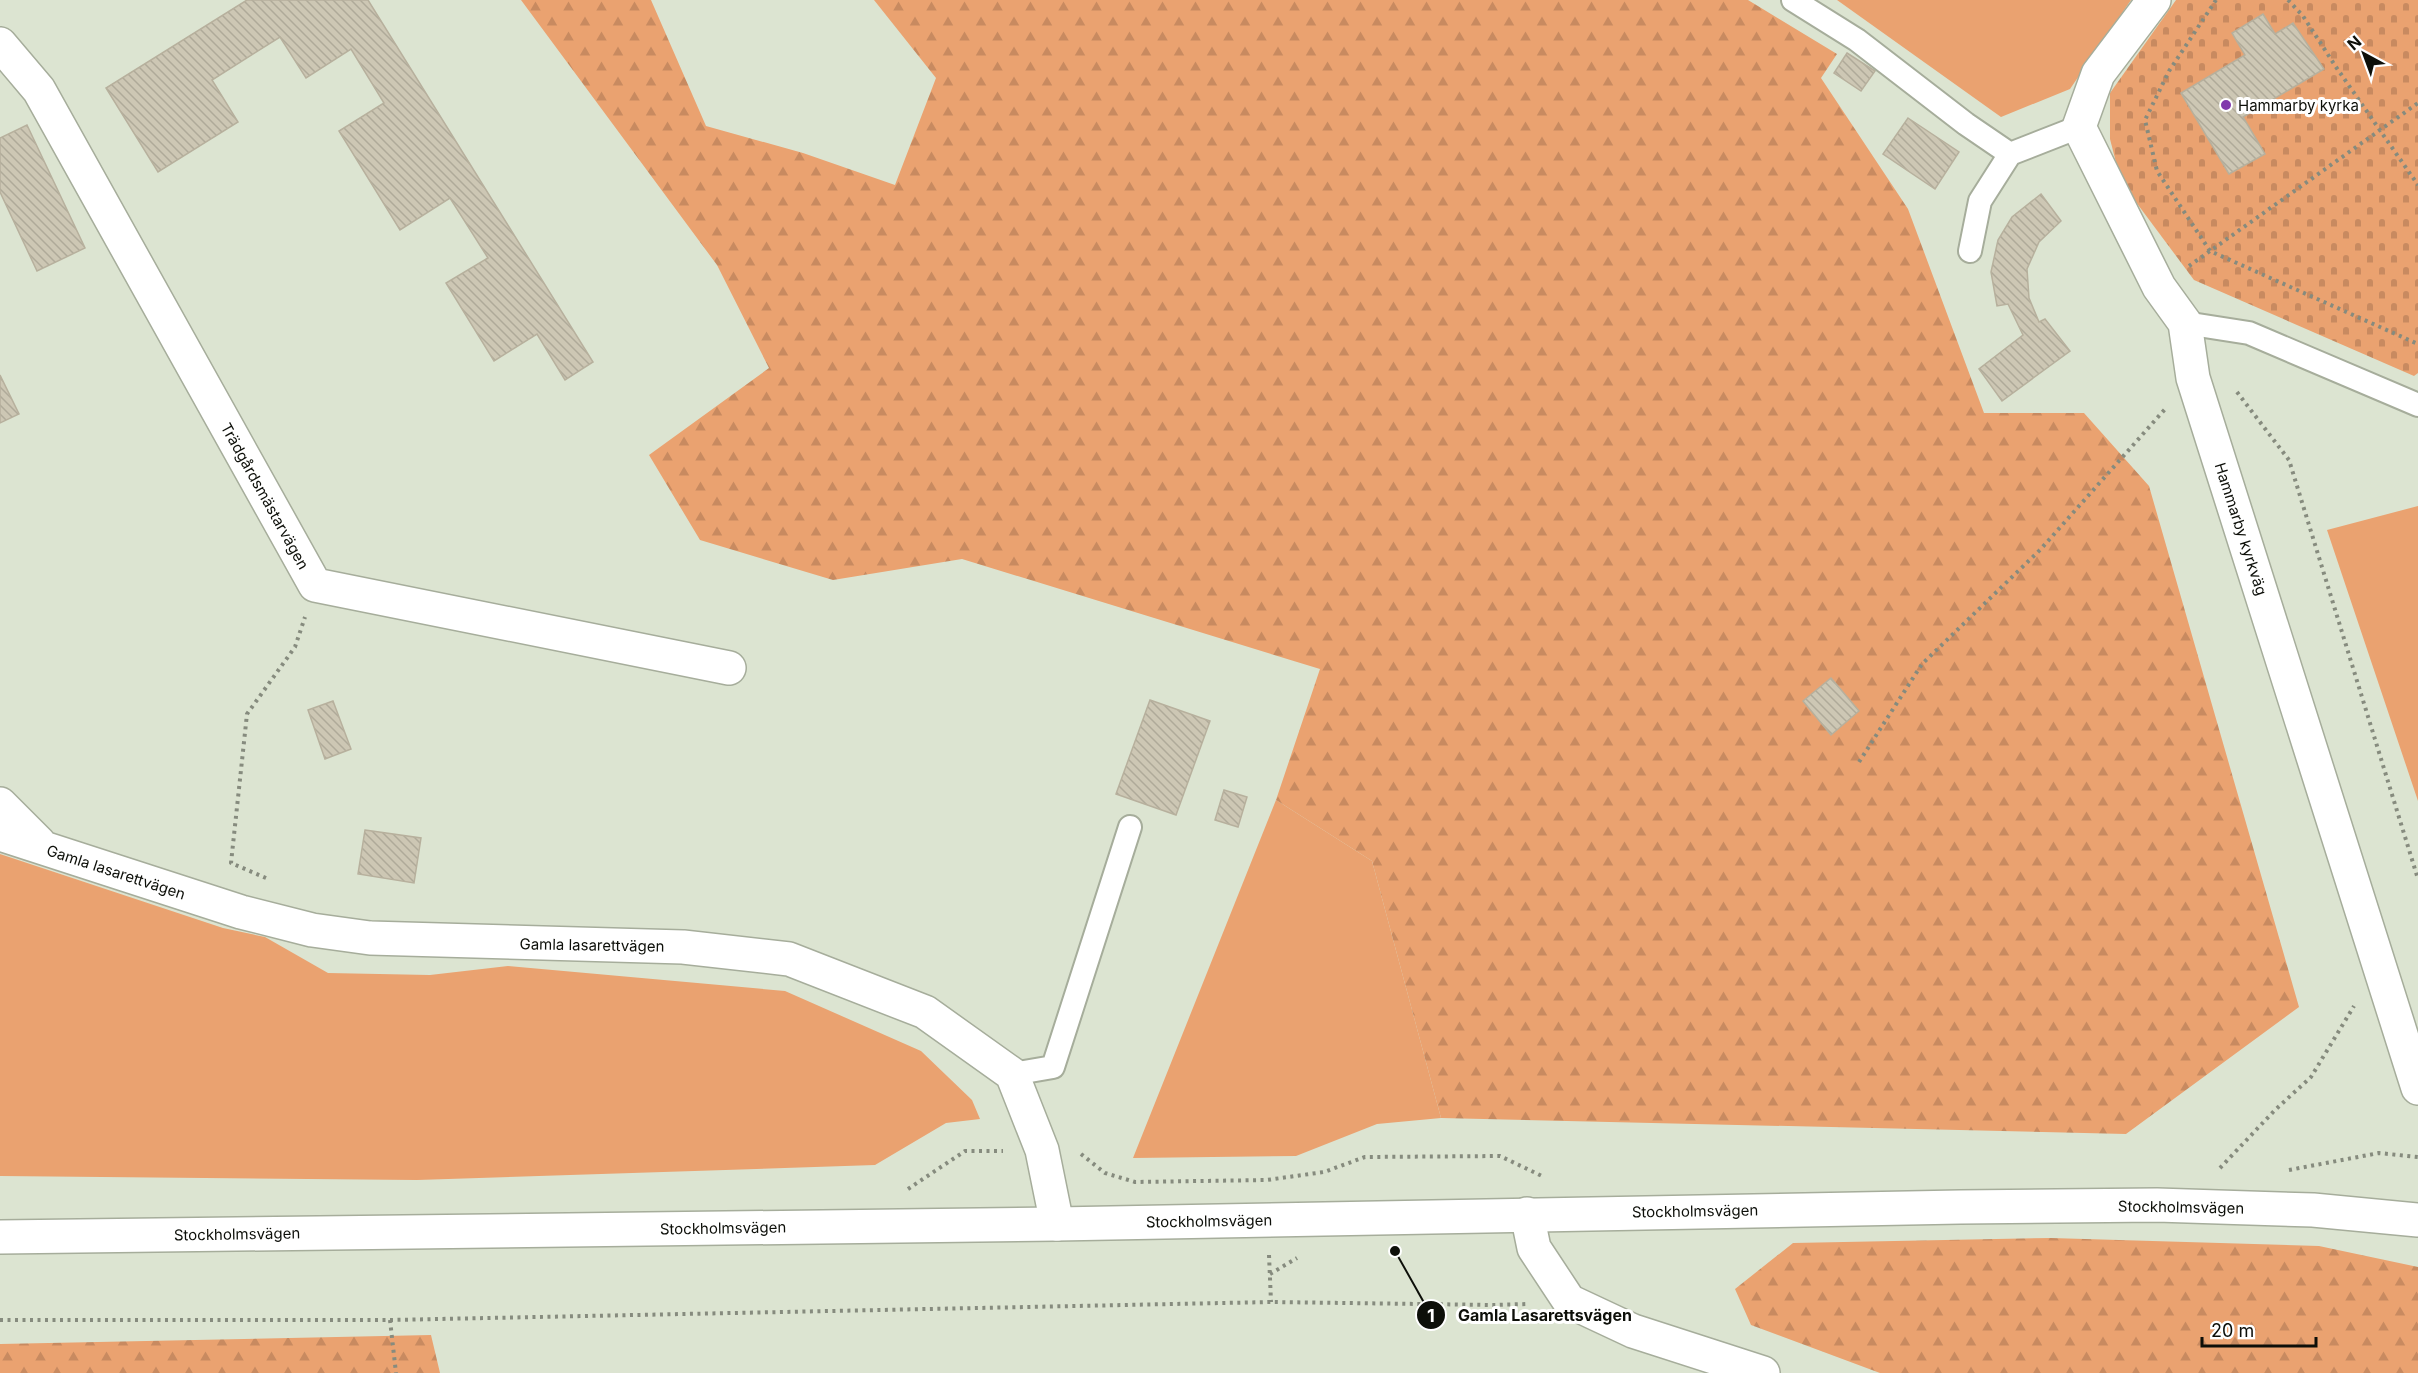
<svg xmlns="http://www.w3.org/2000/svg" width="2418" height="1373" viewBox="0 0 2418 1373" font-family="Inter,sans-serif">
	<defs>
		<pattern id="forest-firs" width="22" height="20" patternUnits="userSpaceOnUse" patternTransform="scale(1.5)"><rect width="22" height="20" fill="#eaa270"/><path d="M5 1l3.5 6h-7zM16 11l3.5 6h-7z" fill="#c88a60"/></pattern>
		<pattern id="cemetery-stones" width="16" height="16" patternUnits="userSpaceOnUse" patternTransform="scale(1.5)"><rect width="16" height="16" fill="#eaa270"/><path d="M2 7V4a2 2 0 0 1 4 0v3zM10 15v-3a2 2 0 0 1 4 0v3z" fill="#c88a60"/></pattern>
		<pattern id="building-back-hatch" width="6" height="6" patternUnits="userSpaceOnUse" patternTransform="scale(1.5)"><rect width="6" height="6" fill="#cdc7b4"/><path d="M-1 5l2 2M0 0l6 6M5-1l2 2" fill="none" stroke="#afaa99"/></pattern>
	</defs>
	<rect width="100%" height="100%" fill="#dce4d1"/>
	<path fill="#eaa270" d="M 1837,0 L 2131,0 L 2070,89 L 2001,117 Z
		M 2418,506 L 2418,801 L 2327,530 Z
		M 1276,800 L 1372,861 L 1441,1118 L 1377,1124 L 1296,1156 L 1133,1158 Z
		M 0,854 L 223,928 L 265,937 L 328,973 L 430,975 L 508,966 L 785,991 L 921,1051 L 972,1100 L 980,1119 L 946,1123 L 875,1165 L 417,1180 L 0,1176 Z"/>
	<path fill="url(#forest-firs)" d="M 521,0 L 651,0 L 706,126 L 803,153 L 895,185 L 936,78 L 874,0 L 1748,0 L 1837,54 L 1821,78 L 1908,209 L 1984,413 L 2084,413 L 2149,486 L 2299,1007 L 2126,1134 L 1441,1118 L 1372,861 L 1276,800 L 1320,669 L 962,559 L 833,580 L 700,540 L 649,455 L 769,368 L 717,265 Z
		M 2051,1238 L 2319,1246 L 2418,1267 L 2418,1373 L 1880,1373 L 1751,1325 L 1735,1289 L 1793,1243 Z
		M 431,1335 L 440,1373 L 0,1373 L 0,1344 Z"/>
	<path fill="url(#cemetery-stones)" d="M 2176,0 L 2418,0 L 2418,373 L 2414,376 L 2194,280 L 2121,182 L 2110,139 L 2110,93 Z"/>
	<path fill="url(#building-back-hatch)" stroke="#b7b09d" stroke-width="1.5" d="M 247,0 L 368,0 L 593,362 L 565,380 L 537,334 L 494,361 L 446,283 L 488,258 L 450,198 L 400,230 L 339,131 L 384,103 L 351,49 L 306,78 L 280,37 L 212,80 L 238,122 L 158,172 L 106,88 Z
		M 2263,14 L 2275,34 L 2293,23 L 2324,69 L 2243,117 L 2265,154 L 2229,174 L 2181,93 L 2245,55 L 2232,33 Z
		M 1847,53 L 1875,71 L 1861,91 L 1834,73 Z
		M 1908,118 L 1959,152 L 1935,189 L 1883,154 Z
		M 27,125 L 85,248 L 37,271 L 0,192 L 0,138 Z
		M 2041,194 L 2061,221 L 2039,242 L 2027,269 L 2029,298 L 2039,322 L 2045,319 L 2070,351 L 2002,401 L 1979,369 L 2023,335 L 2008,304 L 1997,306 L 1991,272 L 1998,240 L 2012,217 Z
		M 0,375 L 19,414 L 0,423 Z
		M 1831,678 L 1859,711 L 1831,735 L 1803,701 Z
		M 1150,700 L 1210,721 L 1176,815 L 1116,794 Z
		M 333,701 L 351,749 L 325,759 L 308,710 Z
		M 1224,790 L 1247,797 L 1238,827 L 1215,820 Z
		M 365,830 L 421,838 L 414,883 L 358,874 Z"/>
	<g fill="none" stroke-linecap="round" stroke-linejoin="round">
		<defs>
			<path id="service" d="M 1793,0 L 1857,40 L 1966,124 L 2010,154 L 2079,127
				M 1970,251 L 1980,201 L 2010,154
				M 2185,323 L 2249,333 L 2418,405
				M 1012,1074 L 1053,1067 L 1130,827"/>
			<path id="minor" d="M 2154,0 L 2098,74 L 2079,127 L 2159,287 L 2185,323 L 2193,378 L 2418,1088
				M 0,44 L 39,90 L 315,585 L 729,668
				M 0,804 L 39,843
				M 0,834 L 241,912 L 312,930 L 370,938 L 683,947 L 789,959 L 925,1012 L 1012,1074 L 1042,1150 L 1057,1224
				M 1527,1214 L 1534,1248 L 1569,1301 L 1633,1331 L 1763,1373"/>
			<path id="tertiary" d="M 0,1237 L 1057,1224 L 1960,1207 L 2157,1205 L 2313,1210 L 2418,1220"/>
		</defs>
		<use href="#service" stroke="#a6ad9b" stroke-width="26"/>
		<use href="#minor" stroke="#a6ad9b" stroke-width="36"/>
		<use href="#tertiary" stroke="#a6ad9b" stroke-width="36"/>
		<path stroke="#868b7e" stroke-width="4" stroke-dasharray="3 4.5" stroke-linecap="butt" d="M 2216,0 L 2169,71 L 2145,120 L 2157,171 L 2210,251 L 2418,344
			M 2288,0 L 2303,16 L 2336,67 L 2418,185
			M 2189,266 L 2418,103
			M 2237,392 L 2289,460 L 2418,879
			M 1859,762 L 1922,664 L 2040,550 L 2166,408
			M 266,878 L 231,863 L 247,714 L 295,647 L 305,617
			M 1081,1154 L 1105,1173 L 1135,1182 L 1267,1180 L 1324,1172 L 1365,1157 L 1500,1156 L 1544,1177
			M 2220,1168 L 2275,1110 L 2311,1077 L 2354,1006
			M 2289,1170 L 2379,1153 L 2418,1157
			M 908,1189 L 965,1151 L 1003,1151
			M 1269,1255 L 1271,1302
			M 1270,1274 L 1297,1258
			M 0,1320 L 390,1320 L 1271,1302 L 1494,1305 L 1527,1304
			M 390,1320 L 396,1373"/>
		<use href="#service" stroke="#fff" stroke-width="22"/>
		<use href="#minor" stroke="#fff" stroke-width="33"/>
		<use href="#tertiary" stroke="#fff" stroke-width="33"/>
	</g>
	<circle fill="#8139ac" stroke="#fff" stroke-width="2" cx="2226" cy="105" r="6"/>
	<g text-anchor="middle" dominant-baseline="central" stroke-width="6" stroke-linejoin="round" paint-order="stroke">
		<g font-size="15" fill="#0d0f09" stroke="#fff" text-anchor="start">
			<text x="2238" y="105">Hammarby kyrka</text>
		</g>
		<g font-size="15" fill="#0d0f09" stroke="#fff">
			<text transform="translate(265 496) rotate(61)">Trädgårdsmästarvägen</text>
			<text transform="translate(2241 529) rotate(72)">Hammarby kyrkväg</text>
			<text transform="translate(116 872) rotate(18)">Gamla lasarettvägen</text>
			<text transform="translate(592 945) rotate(1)">Gamla lasarettvägen</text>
			<text transform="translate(2181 1207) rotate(1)">Stockholmsvägen</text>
			<text transform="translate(1695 1211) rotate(-1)">Stockholmsvägen</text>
			<text transform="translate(1209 1221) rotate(-1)">Stockholmsvägen</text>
			<text transform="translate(723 1228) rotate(-1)">Stockholmsvägen</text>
			<text transform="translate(237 1234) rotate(-1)">Stockholmsvägen</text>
		</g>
	</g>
	<path fill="none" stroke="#0d0f09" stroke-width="2" d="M1395 1251L1431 1315"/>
	<g fill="#0d0f09" stroke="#fff" stroke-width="2">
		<circle cx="1395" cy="1251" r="6"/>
		<circle cx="1431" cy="1315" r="15"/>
	</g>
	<g font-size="18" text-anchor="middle" font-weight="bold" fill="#fff">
		<text x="1431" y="1322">1</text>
	</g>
	<g font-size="16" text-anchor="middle" font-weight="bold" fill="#0d0f09" stroke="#fff" stroke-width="6" stroke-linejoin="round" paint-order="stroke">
		<text x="1545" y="1321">Gamla Lasarettsvägen</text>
	</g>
	<g transform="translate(2364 54) rotate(319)" stroke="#ffffff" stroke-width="4.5" paint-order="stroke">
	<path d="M0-4.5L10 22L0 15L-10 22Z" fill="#0d0f09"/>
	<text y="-9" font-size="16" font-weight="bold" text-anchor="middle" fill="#0d0f09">N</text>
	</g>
	<path d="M2202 1337v9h114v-9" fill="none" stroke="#0d0f09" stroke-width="3"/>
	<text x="2211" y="1337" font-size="18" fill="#0d0f09" stroke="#ffffff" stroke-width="4.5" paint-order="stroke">20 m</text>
</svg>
